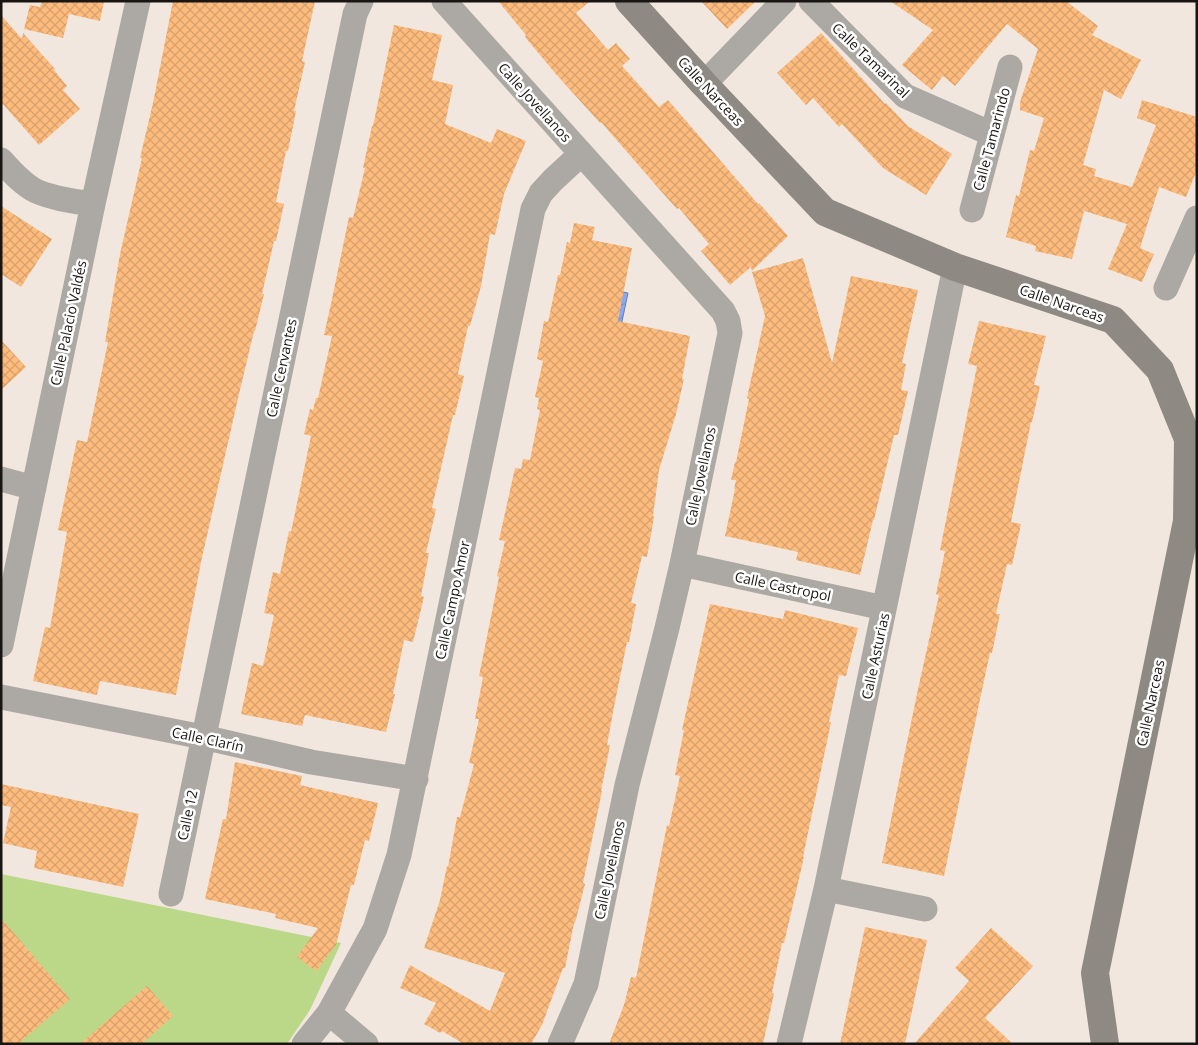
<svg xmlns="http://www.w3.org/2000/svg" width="1198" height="1045" viewBox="0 0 1198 1045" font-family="'Open Sans',sans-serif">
	<defs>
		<pattern id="water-waves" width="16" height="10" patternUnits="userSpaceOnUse" patternTransform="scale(1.25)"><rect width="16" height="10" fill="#89aaf1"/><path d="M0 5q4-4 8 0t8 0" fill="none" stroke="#7691ce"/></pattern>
		<pattern id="building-cross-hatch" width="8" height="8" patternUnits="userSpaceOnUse" patternTransform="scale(1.25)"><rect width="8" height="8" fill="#fdbc7e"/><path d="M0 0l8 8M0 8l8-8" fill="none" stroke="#d8a16c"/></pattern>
	</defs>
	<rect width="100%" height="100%" fill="#f2e7de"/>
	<path fill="#bbd889" d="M 1,874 L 341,943 L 310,1010 L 287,1044 L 1,1044 Z"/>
	<path fill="url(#water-waves)" stroke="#677dae" d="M 613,290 L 628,293 L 621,326 L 606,323 Z"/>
	<path fill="url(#building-cross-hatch)" d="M 42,1 L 104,1 L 100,21 L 69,14 L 63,38 L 24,29 L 30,5 L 40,7 Z
		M 173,1 L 315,1 L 302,61 L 305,62 L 294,111 L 296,111 L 288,151 L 286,151 L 276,202 L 284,204 L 276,241 L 274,241 L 262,294 L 264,294 L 255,331 L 254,331 L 239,394 L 201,562 L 176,695 L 100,681 L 97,695 L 33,681 L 45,627 L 50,628 L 67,532 L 58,530 L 77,440 L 87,442 L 108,342 L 105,342 L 120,254 L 142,158 L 140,158 L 153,103 Z
		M 498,1 L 590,1 L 576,13 L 608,50 L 616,43 L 630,59 L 622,66 L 659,107 L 668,100 L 758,204 L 759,203 L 788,236 L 752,271 L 751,267 L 730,285 L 701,251 L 709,244 L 679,208 L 677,209 L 660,190 L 601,122 L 600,123 L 555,73 L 525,37 L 526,35 Z
		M 701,1 L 756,1 L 727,29 Z
		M 890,1 L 1066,1 L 1098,26 L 1092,35 L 1141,60 L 1121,99 L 1104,90 L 1083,165 L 1096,169 L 1094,176 L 1132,187 L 1156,125 L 1137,118 L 1142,100 L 1197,117 L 1197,170 L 1186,197 L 1159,187 L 1140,248 L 1154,254 L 1142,282 L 1108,269 L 1127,224 L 1084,211 L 1072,259 L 1035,251 L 1036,246 L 1006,237 L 1016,195 L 1019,196 L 1030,150 L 1034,151 L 1044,118 L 1020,110 L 1020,102 L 1038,49 L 1007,24 L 955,86 L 943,76 L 932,90 L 902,65 L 933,30 Z
		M 1,15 L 22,39 L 23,33 L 55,69 L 54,70 L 67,86 L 63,90 L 80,109 L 39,145 L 1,102 Z
		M 394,25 L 442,35 L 432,80 L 453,85 L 445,124 L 491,143 L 497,129 L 526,141 L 504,194 L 495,235 L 490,234 L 481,286 L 470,326 L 468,326 L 458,374 L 464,376 L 455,415 L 453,415 L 432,508 L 436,509 L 426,553 L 429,553 L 421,596 L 424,597 L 413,642 L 404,640 L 393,694 L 395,694 L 386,732 L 305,715 L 302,726 L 241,714 L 252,663 L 263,666 L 274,615 L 264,613 L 273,572 L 280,574 L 289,531 L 291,532 L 311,436 L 304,434 L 310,409 L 313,410 L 316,398 L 318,398 L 332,336 L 324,335 L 332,299 L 349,217 L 353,218 L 365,168 L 363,168 L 372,126 L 373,126 Z
		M 821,33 L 885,104 L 886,103 L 908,126 L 952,154 L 926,195 L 883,168 L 842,124 L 839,127 L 813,98 L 806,105 L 777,73 Z
		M 1,206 L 52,239 L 21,287 L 1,274 Z
		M 574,223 L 595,227 L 592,240 L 632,248 L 618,321 L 690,336 L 682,379 L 684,379 L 676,414 L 659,470 L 653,516 L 654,517 L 647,557 L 642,556 L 631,603 L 636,604 L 629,642 L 627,642 L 614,707 L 607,745 L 610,745 L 601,791 L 602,791 L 583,883 L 585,884 L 575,923 L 574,923 L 565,968 L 563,968 L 542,1025 L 531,1044 L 464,1044 L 442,1031 L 440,1033 L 424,1024 L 436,1003 L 400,988 L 410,965 L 490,1011 L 505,973 L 424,948 L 440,900 L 447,866 L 448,867 L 457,817 L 460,817 L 474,764 L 469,763 L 479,719 L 475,719 L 483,677 L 479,676 L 499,577 L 497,576 L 505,541 L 499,540 L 515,468 L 521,469 L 523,459 L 530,460 L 540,410 L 537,409 L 539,398 L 535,397 L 543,361 L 537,359 L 544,321 L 548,322 L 558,275 L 560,275 L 567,242 L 570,243 Z
		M 803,258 L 832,363 L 851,276 L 918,290 L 902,363 L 906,364 L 901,390 L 908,391 L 898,435 L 894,435 L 874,520 L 873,520 L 860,575 L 796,560 L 798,552 L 725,536 L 735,489 L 734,489 L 736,480 L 731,480 L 735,462 L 736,462 L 749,399 L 747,398 L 750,384 L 765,316 L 752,272 Z
		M 979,321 L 1046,336 L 1034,385 L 1040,386 L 1032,422 L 1031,422 L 1011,522 L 1021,524 L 1012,565 L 1007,564 L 996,614 L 1000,614 L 992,653 L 990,653 L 980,699 L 944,876 L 882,863 L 918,689 L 939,595 L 936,594 L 945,551 L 940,550 L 977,366 L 968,364 Z
		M 1,340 L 26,367 L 1,390 Z
		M 710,604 L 783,619 L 785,610 L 858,628 L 846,676 L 839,675 L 829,722 L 831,722 L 803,857 L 804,857 L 784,943 L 782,943 L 772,993 L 774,994 L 763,1044 L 609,1044 L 624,1005 L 631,977 L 636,978 L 667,825 L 669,826 L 680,776 L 675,775 L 684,730 L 682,730 Z
		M 235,762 L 302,776 L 300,785 L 378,803 L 369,841 L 365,840 L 354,885 L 351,885 L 336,945 L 316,971 L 297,957 L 318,928 L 275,918 L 276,914 L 205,899 L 223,819 L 226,819 Z
		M 1,784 L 139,814 L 123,887 L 34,868 L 37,851 L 3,843 L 11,807 L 1,805 Z
		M 1,918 L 70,999 L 18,1044 L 1,1044 Z
		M 865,927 L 927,940 L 905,1044 L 840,1044 Z
		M 991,928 L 1033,966 L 985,1018 L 1013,1044 L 914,1044 L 969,981 L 955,968 Z
		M 147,986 L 173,1016 L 141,1044 L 80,1044 Z"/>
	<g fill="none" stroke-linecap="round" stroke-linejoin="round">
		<path stroke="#aca9a4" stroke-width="25" d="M 444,1 L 723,311 L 728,321 L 730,333 L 682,564 L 667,628 L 627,785 L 586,984 L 560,1044
			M 811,1 L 905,96 L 992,134
			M 704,84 L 784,1
			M 1,160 C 11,171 23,185 36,191 C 54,199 74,201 93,204
			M 972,210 L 1010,67
			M 1166,288 L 1197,218
			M 1,479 L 34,488
			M 682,564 L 884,608
			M 1,645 L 93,204 L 138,1
			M 1,697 L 203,737 L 311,762 L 416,779
			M 826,889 L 925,909
			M 171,894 L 355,14 L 361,1
			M 329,1013 L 366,1044
			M 304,1044 L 329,1013 L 375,929 L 399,855 L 533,209 L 541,193 L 553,180 L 581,154
			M 789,1044 L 826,889 L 955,267"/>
		<path stroke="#8e8982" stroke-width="28" d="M 629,1 L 704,84 L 825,212 L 955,267 L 1113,320 L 1160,370 L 1188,439 L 1187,521 L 1095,973 L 1105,1044"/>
	</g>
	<g text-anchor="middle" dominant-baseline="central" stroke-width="5" stroke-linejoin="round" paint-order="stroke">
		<g font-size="14" fill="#191512" stroke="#fff">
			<text transform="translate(871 60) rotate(44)">Calle Tamarinal</text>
			<text transform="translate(711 91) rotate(47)">Calle Narceas</text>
			<text transform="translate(535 102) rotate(48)">Calle Jovellanos</text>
			<text transform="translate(991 139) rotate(-75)">Calle Tamarindo</text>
			<text transform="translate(1062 303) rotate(19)">Calle Narceas</text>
			<text transform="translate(68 323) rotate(-78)">Calle Palacio Valdés</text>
			<text transform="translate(281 368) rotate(-78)">Calle Cervantes</text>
			<text transform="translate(700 476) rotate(-78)">Calle Jovellanos</text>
			<text transform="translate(783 586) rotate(12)">Calle Castropol</text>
			<text transform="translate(452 600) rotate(-78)">Calle Campo Amor</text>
			<text transform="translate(875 656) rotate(-78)">Calle Asturias</text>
			<text transform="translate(1150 703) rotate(-78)">Calle Narceas</text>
			<text transform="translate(208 739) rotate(12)">Calle Clarín</text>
			<text transform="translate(187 815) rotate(-78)">Calle 12</text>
			<text transform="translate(609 870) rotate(-78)">Calle Jovellanos</text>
		</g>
	</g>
	<rect width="1198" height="1045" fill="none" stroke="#191512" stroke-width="5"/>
</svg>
